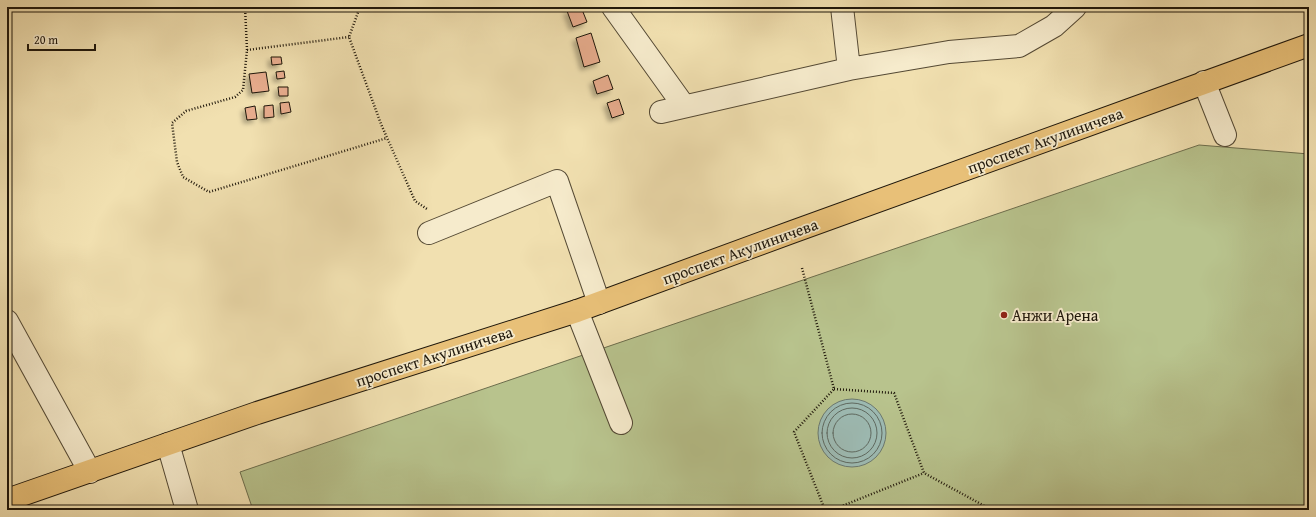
<svg xmlns="http://www.w3.org/2000/svg" width="1316" height="517" viewBox="0 0 1316 517" font-family="'Gentium Book Plus',serif">
	<defs>
		<filter id="shadow"><feDropShadow dx="-3.5" dy="3.5" stdDeviation="2" flood-color="#0004"/></filter>
	</defs>
	<rect width="100%" height="100%" fill="#f1e0b0"/>
	<filter id="stains"><feTurbulence type="fractalNoise" baseFrequency=".005" numOctaves="4"/><feColorMatrix values="0 0 0 0 .2 0 0 0 0 .09 0 0 0 0 .02 0 0 0 .5 -.17"/></filter>
	<radialGradient id="worn" r=".72"><stop offset=".6" stop-color="#630" stop-opacity="0"/><stop offset="1" stop-color="#630" stop-opacity=".3"/></radialGradient>
	<path fill="#b8c38d" stroke="#6c6d4c" d="M 1199,145 L 1309,154 L 1309,510 L 253,510 L 240,472 Z"/>
	<path fill="#9dbbb4" stroke="#6b7970" d="M818 433a34 34 0 1 1 68 0a34 34 0 1 1-68 0Z"/>
	<g fill="none" stroke-linecap="round" stroke-linejoin="round">
		<path stroke="#5e6960" stroke-width="1" d="M822 433a30 30 0 1 1 60 0a30 30 0 1 1-60 0Z
			M827 433a25 25 0 1 1 50 0a25 25 0 1 1-50 0Z
			M833 433a19 19 0 1 1 38 0a19 19 0 1 1-38 0Z"/>
	</g>
	<path fill="#e7ac8d" stroke="#1f170b" filter="url(#shadow)" d="M 578,7 L 581,7 L 587,22 L 573,27 L 567,11 Z
		M 591,33 L 600,62 L 584,67 L 576,38 Z
		M 271,57 L 281,57 L 282,64 L 272,65 Z
		M 284,71 L 285,78 L 277,79 L 276,72 Z
		M 266,72 L 269,91 L 252,93 L 249,74 Z
		M 608,75 L 613,89 L 597,94 L 593,81 Z
		M 278,87 L 288,87 L 288,96 L 279,96 Z
		M 619,99 L 624,114 L 612,118 L 607,103 Z
		M 289,102 L 291,112 L 281,114 L 280,103 Z
		M 273,105 L 274,117 L 264,118 L 264,106 Z
		M 255,106 L 257,119 L 247,120 L 245,108 Z"/>
	<g fill="none" stroke-linecap="round" stroke-linejoin="round">
		<defs>
			<path id="minor" d="M 613,7 L 684,106
				M 842,7 L 849,69
				M 1204,82 L 1225,135
				M 661,112 L 849,69 L 949,52 L 1019,46 L 1054,26 L 1075,7
				M 429,233 L 557,181 L 599,303
				M 577,311 L 621,423
				M 7,321 L 90,472
				M 168,444 L 187,510"/>
			<path id="major" d="M 7,500 L 257,413 L 577,311 L 792,232 L 1309,45"/>
		</defs>
		<use href="#minor" stroke="#544934" stroke-width="24"/>
		<use href="#major" stroke="#1f170b" stroke-width="24"/>
		<path stroke="#1f170b" stroke-width="2.5" stroke-dasharray="1 2" stroke-linecap="butt" d="M 245,7 L 247,50 L 243,90 L 235,97 L 186,111 L 172,123 L 177,162 L 183,177 L 209,192 L 387,138
			M 360,7 L 349,37 L 381,124 L 415,201 L 427,209
			M 247,50 L 349,37
			M 802,268 L 834,389 L 794,432 L 825,510
			M 834,389 L 894,393 L 924,473 L 990,509 L 991,510
			M 832,510 L 924,473"/>
		<use href="#minor" stroke="#f6ebcc" stroke-width="22"/>
		<use href="#major" stroke="#e8c078" stroke-width="22"/>
	</g>
	<circle fill="#8f2418" stroke="#f6ebcc" stroke-width="1.5" cx="1004" cy="315" r="4"/>
	<g text-anchor="middle" dominant-baseline="central" stroke-width="3.5" stroke-linejoin="round" paint-order="stroke">
		<g font-size="16" fill="#1f170b" stroke="#f6ebcc">
			<text transform="translate(1045 140) rotate(-20)">проспект Акулиничева</text>
			<text transform="translate(740 251) rotate(-20)">проспект Акулиничева</text>
			<text transform="translate(434 356) rotate(-18)">проспект Акулиничева</text>
		</g>
		<g font-size="16" fill="#1f170b" stroke="#f6ebcc" text-anchor="start">
			<text x="1012" y="315">Анжи Арена</text>
		</g>
	</g>
	<rect width="1316" height="517" fill="none" stroke="#f1e0b0" stroke-width="24"/>
	<rect x="8" y="8" width="1300" height="501" fill="none" stroke="#1f170b" stroke-width="2"/>
	<rect x="12" y="12" width="1292" height="493" fill="none" stroke="#1f170b"/>
	<path d="M28 44v6h67v-6" fill="none" stroke="#1f170b" stroke-width="2"/>
	<text x="34" y="44" font-size="12" fill="#1f170b" stroke="#f6ebcc" stroke-width="3" paint-order="stroke">20 m</text>
	<rect width="100%" height="100%" filter="url(#stains)"/>
	<rect width="100%" height="100%" fill="url(#worn)"/>
</svg>
